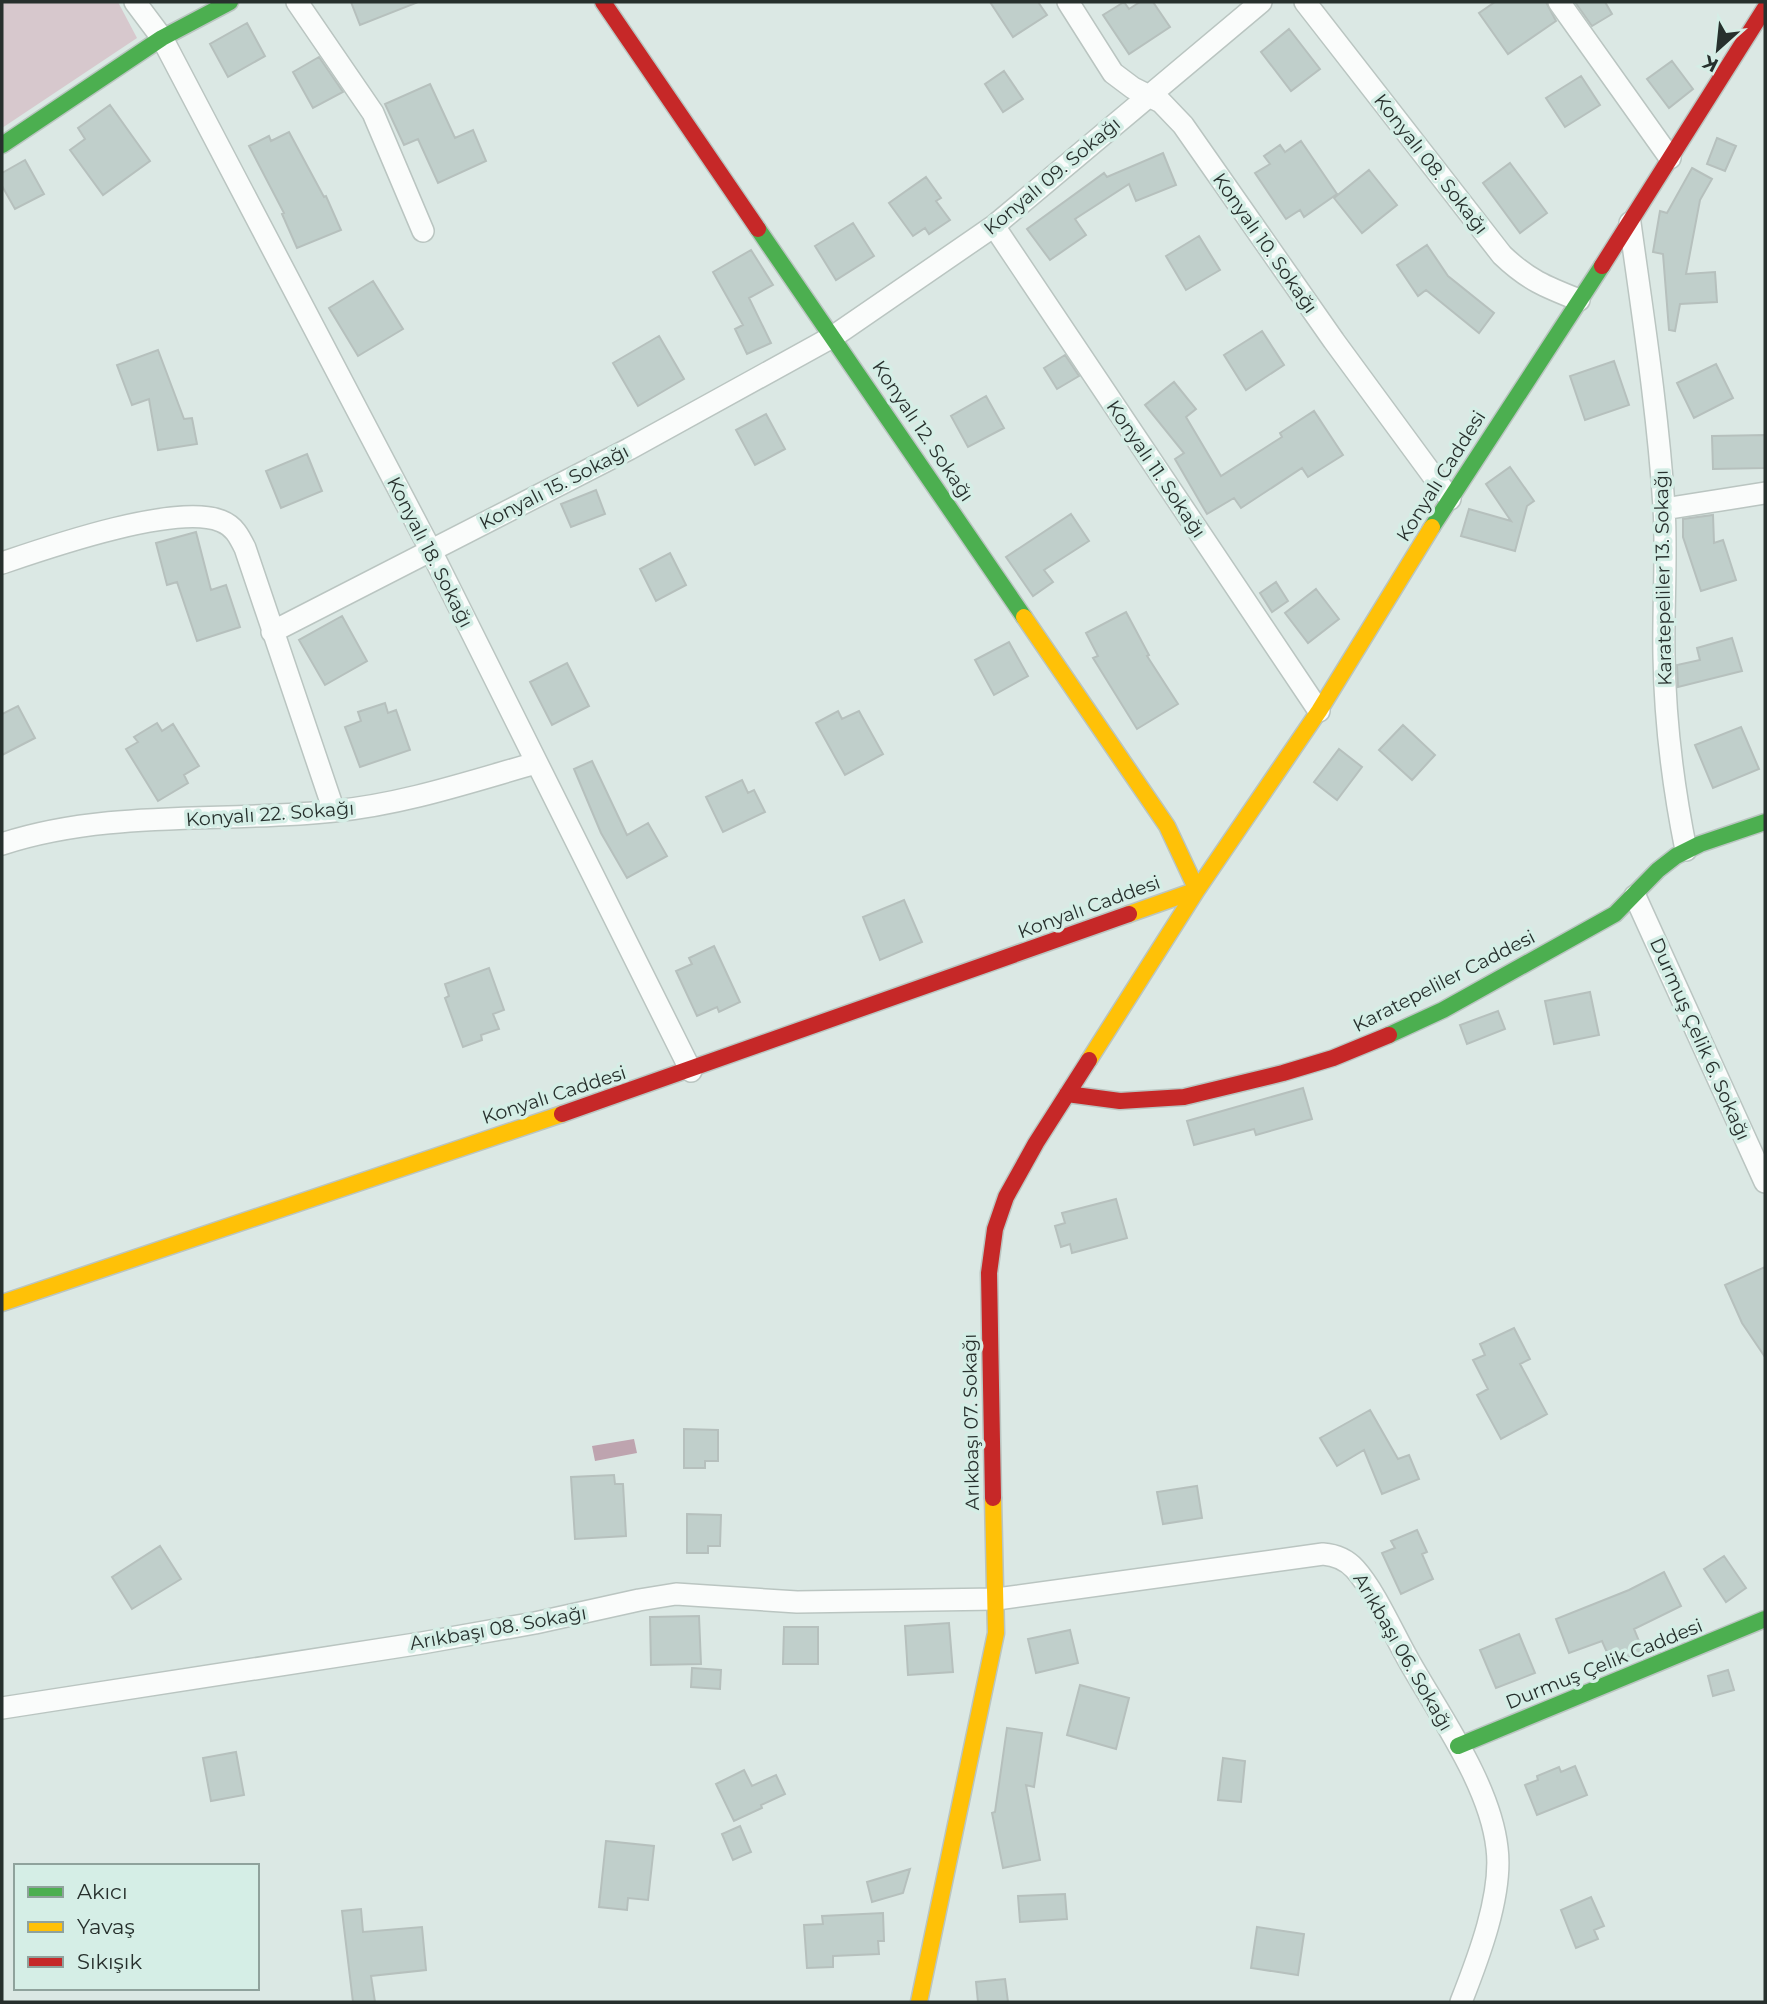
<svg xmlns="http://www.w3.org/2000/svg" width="1767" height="2004" viewBox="0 0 1767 2004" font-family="Montserrat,sans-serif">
	<rect width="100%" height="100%" fill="#dbe8e4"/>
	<path fill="#d7c8cd" d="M 2,2 L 118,2 L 137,38 L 2,128 Z"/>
	<path fill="#bea4af" d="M 634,1439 L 637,1453 L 595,1461 L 592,1446 Z"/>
	<path fill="#c0cfcb" stroke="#b6c0bd" stroke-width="2" d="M 351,2 L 415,2 L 416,3 L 360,25 Z
		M 990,2 L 1038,2 L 1047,15 L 1013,37 Z
		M 1124,2 L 1129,9 L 1140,2 L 1153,2 L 1170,27 L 1129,54 L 1103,15 Z
		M 1495,2 L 1546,2 L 1556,21 L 1508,54 L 1479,13 Z
		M 1575,2 L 1605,2 L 1612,14 L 1592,26 Z
		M 247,23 L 265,56 L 228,77 L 210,44 Z
		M 1289,29 L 1320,69 L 1291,91 L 1261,52 Z
		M 319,57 L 343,92 L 313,108 L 293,72 Z
		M 1672,61 L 1693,89 L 1669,108 L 1647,79 Z
		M 1004,71 L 1023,99 L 1003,112 L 985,84 Z
		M 1581,76 L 1600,105 L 1565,127 L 1546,98 Z
		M 430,84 L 455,138 L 473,130 L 486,161 L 438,183 L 418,139 L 404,145 L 385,104 Z
		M 110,105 L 150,161 L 103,195 L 70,150 L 85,139 L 78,128 Z
		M 289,132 L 324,197 L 326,196 L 341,230 L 297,248 L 282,214 L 284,213 L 249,146 L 269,136 L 271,141 Z
		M 1717,138 L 1736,146 L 1725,171 L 1707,164 Z
		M 1301,141 L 1337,194 L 1304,217 L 1300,210 L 1286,219 L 1255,173 L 1270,164 L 1264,156 L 1280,145 L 1285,152 Z
		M 1163,153 L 1176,185 L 1136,201 L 1129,184 L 1075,219 L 1086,235 L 1050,260 L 1027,229 L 1104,173 L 1107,177 Z
		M 25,160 L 44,194 L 15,209 L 2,186 L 2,173 Z
		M 1510,163 L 1547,213 L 1520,233 L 1483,183 Z
		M 1692,168 L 1712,179 L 1700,200 L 1686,274 L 1715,272 L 1717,302 L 1680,304 L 1675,331 L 1669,330 L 1663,254 L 1653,252 L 1660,211 L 1667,213 Z
		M 1369,170 L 1397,205 L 1362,233 L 1334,198 Z
		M 926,177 L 941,198 L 936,201 L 950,220 L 929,234 L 925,228 L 913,236 L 889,203 Z
		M 853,223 L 874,256 L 836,280 L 815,246 Z
		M 1199,236 L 1220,270 L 1186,290 L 1166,256 Z
		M 1427,245 L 1448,276 L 1494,313 L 1479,333 L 1426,290 L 1418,296 L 1397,265 Z
		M 751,250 L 773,285 L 749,298 L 771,343 L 747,354 L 735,329 L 743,325 L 713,272 Z
		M 373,281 L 403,329 L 358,356 L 329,308 Z
		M 1262,331 L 1284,365 L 1246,390 L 1224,355 Z
		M 659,336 L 684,379 L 638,406 L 613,363 Z
		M 158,350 L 184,419 L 192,418 L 197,444 L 158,450 L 149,399 L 132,405 L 117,365 Z
		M 1065,355 L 1079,376 L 1057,389 L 1044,368 Z
		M 1614,361 L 1629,405 L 1585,420 L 1570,376 Z
		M 1716,364 L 1733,398 L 1694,418 L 1677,383 Z
		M 1174,382 L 1196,409 L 1186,417 L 1221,476 L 1282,437 L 1280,433 L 1314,411 L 1343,455 L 1308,477 L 1302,468 L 1241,508 L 1234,498 L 1207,514 L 1175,459 L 1184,453 L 1145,405 Z
		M 986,396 L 1004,428 L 968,447 L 951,416 Z
		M 766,414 L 785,449 L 755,465 L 736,430 Z
		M 1765,435 L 1765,468 L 1713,469 L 1712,436 Z
		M 307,454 L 322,491 L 281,508 L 266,471 Z
		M 1510,467 L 1534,501 L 1527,506 L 1515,551 L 1461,536 L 1469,509 L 1511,521 L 1486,484 Z
		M 596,490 L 605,514 L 571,527 L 561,504 Z
		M 1071,514 L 1089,541 L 1044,570 L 1053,582 L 1033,596 L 1006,557 Z
		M 1713,515 L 1714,543 L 1723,540 L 1736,580 L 1701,591 L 1683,537 L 1683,519 Z
		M 196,532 L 211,590 L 226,585 L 240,627 L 197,641 L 177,582 L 167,585 L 156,543 Z
		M 670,553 L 686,585 L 656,601 L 640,569 Z
		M 1276,582 L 1288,601 L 1272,612 L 1260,593 Z
		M 1316,589 L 1339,619 L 1308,643 L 1285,613 Z
		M 1126,612 L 1149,655 L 1147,656 L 1178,704 L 1137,729 L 1093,658 L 1098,656 L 1086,633 Z
		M 342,616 L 367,661 L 325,685 L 299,640 Z
		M 1732,638 L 1742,671 L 1678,687 L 1677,665 L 1700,660 L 1697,648 Z
		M 1009,642 L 1028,676 L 994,695 L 975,660 Z
		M 567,663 L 589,706 L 552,725 L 530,682 Z
		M 385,703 L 388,713 L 396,710 L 410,750 L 360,767 L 345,727 L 361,721 L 358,712 Z
		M 18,706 L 35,738 L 2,755 L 2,714 Z
		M 838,711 L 842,719 L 859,711 L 883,754 L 845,775 L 816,723 Z
		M 157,723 L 162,731 L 173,724 L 199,766 L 184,775 L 188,783 L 158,801 L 126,749 L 138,742 L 134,737 Z
		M 1403,725 L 1435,755 L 1412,780 L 1379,750 Z
		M 1741,727 L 1759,769 L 1713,788 L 1695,745 Z
		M 1339,749 L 1362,767 L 1337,800 L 1314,782 Z
		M 592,761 L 627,835 L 648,823 L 667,856 L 627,878 L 601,833 L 574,769 Z
		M 742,780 L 748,793 L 754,790 L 765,812 L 723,832 L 706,797 Z
		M 904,900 L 922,942 L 880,960 L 863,917 Z
		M 714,946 L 740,1002 L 719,1012 L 717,1007 L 697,1016 L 676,971 L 692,964 L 689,958 Z
		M 489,968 L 504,1010 L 493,1014 L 499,1029 L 481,1035 L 482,1040 L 463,1047 L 445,998 L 449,996 L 445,984 Z
		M 1590,992 L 1599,1035 L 1554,1044 L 1545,1001 Z
		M 1498,1011 L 1505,1029 L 1467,1044 L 1460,1025 Z
		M 1303,1088 L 1312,1119 L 1256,1135 L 1254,1129 L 1194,1145 L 1187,1121 Z
		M 1116,1199 L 1127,1238 L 1072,1253 L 1070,1244 L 1061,1247 L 1055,1226 L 1065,1223 L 1062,1213 Z
		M 1765,1267 L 1765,1357 L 1742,1323 L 1725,1285 Z
		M 1514,1328 L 1530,1359 L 1520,1364 L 1547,1414 L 1501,1439 L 1477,1395 L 1488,1389 L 1473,1360 L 1485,1355 L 1480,1344 Z
		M 1370,1410 L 1398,1459 L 1409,1455 L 1419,1479 L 1382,1494 L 1364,1450 L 1337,1466 L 1320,1438 Z
		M 684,1429 L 718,1430 L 718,1461 L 705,1461 L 705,1468 L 684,1468 Z
		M 614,1475 L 615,1484 L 623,1484 L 626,1536 L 575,1539 L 571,1477 Z
		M 1197,1486 L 1202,1518 L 1163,1524 L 1157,1492 Z
		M 687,1514 L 721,1515 L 720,1546 L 708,1546 L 708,1553 L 687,1553 Z
		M 1417,1530 L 1427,1552 L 1422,1554 L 1433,1579 L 1401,1594 L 1382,1553 L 1395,1548 L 1391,1541 Z
		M 160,1546 L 181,1579 L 132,1609 L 112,1577 Z
		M 1724,1556 L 1746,1588 L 1726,1602 L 1704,1569 Z
		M 1664,1572 L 1681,1606 L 1634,1629 L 1643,1651 L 1612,1664 L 1602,1641 L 1569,1653 L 1556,1619 L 1629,1590 Z
		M 699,1616 L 701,1664 L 651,1665 L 650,1617 Z
		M 949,1623 L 953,1672 L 908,1675 L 905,1626 Z
		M 784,1627 L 818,1627 L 818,1664 L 783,1664 Z
		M 1070,1630 L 1078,1663 L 1036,1673 L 1028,1639 Z
		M 1519,1634 L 1535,1673 L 1496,1688 L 1480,1650 Z
		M 692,1668 L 721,1670 L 720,1689 L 691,1687 Z
		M 1728,1670 L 1734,1690 L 1713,1696 L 1708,1676 Z
		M 1080,1685 L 1129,1698 L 1116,1749 L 1067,1735 Z
		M 1007,1728 L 1042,1733 L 1034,1787 L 1026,1785 L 1040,1860 L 1003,1868 L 992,1813 L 995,1812 Z
		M 236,1752 L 244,1795 L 211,1801 L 203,1758 Z
		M 1223,1758 L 1245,1761 L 1241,1802 L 1218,1800 Z
		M 1575,1766 L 1587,1795 L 1537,1815 L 1525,1785 L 1538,1780 L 1537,1776 L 1559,1767 L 1561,1772 Z
		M 744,1770 L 752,1786 L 776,1775 L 785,1794 L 761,1805 L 762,1808 L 734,1821 L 716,1784 Z
		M 740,1826 L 751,1852 L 733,1860 L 722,1834 Z
		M 606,1841 L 654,1846 L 648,1900 L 628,1898 L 627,1910 L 599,1907 Z
		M 910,1869 L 903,1893 L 872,1902 L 867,1882 Z
		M 1065,1894 L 1067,1919 L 1020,1922 L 1018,1896 Z
		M 1591,1897 L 1604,1926 L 1594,1930 L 1598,1939 L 1576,1948 L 1561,1910 Z
		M 361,1909 L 363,1932 L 422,1927 L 426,1970 L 371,1976 L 375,2002 L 353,2002 L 342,1911 Z
		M 883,1913 L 884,1941 L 878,1941 L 879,1954 L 833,1956 L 833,1967 L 807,1968 L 804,1925 L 823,1924 L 822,1916 Z
		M 1257,1927 L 1304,1934 L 1298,1975 L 1251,1968 Z
		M 1005,1979 L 1008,2002 L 978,2002 L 976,1982 Z"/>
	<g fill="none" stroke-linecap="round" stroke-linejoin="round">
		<defs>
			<path id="street" d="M 135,2 L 162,38 L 430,549 L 691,1071
				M 297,2 L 373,113 L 423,231
				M 1068,2 L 1113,73 L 1133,88 L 1161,102 L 1183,125 L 1334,341 L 1450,499
				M 1305,2 L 1502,255 C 1528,280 1546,287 1579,300
				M 1559,2 L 1670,158
				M 1630,223 C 1643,317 1658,412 1664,507 C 1667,556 1663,606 1664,656 C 1665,721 1673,786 1686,850
				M 994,226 L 1319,711
				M 1664,509 L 1765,493
				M 2,563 C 49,547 176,503 221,521 C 234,526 239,536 245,548 L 334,811
				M 272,632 L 629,449 L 834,336 L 994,226 L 1261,2
				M 2,844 C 109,809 224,823 334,811 C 404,804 469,782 536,763
				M 1635,896 L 1765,1182
				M 2,1708 L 422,1643 L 535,1623 L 639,1600 L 676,1594 L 797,1602 L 997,1599 L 1323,1554 C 1336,1555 1346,1559 1355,1569 C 1375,1591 1394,1635 1409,1661 C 1440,1716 1490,1785 1497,1848 C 1503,1894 1478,1959 1461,2002"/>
			<path id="fast" d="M 2,145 L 162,38 L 230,2
				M 758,229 L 1024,617
				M 1432,527 L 1602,266
				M 1389,1035 L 1443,1010 L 1615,914 L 1658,870 L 1676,856 L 1700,844 L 1765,822
				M 1458,1746 L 1765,1619"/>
			<path id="slow" d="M 1024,617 L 1167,826 L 1197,890 L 1089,1060
				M 1129,914 L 1197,890 L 1319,711 L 1432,527
				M 2,1303 L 562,1114
				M 919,2002 L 996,1633 L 993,1498"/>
			<path id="jam" d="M 603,2 L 758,229
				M 1602,266 L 1765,8
				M 1067,1094 L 1120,1101 L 1184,1097 L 1283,1073 L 1333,1058 L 1389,1035
				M 562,1114 L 1129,914
				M 993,1498 L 989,1273 L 995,1229 L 1006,1197 L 1036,1143 L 1089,1060"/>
		</defs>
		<use href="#street" stroke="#bac5c1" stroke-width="24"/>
		<use href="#fast" stroke="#bac5c1" stroke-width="19"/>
		<use href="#slow" stroke="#bac5c1" stroke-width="19"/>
		<use href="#jam" stroke="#bac5c1" stroke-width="19"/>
		<use href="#street" stroke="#fafcfb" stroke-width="21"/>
		<use href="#fast" stroke="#4caf50" stroke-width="16"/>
		<use href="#slow" stroke="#ffc107" stroke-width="16"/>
		<use href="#jam" stroke="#c62828" stroke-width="16"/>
	</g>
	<g text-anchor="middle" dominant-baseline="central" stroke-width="7" stroke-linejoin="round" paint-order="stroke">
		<g font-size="19" fill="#27302d" stroke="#d5eee6">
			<text transform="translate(1431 164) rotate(52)">Konyalı 08. Sokağı</text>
			<text transform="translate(1052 176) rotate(-40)">Konyalı 09. Sokağı</text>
			<text transform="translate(1265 243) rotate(55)">Konyalı 10. Sokağı</text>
			<text transform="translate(923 431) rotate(56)">Konyalı 12. Sokağı</text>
			<text transform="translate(1156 469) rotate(56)">Konyalı 11. Sokağı</text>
			<text transform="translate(1441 476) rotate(-58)">Konyalı Caddesi</text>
			<text transform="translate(554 487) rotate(-27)">Konyalı 15. Sokağı</text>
			<text transform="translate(430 552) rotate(63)">Konyalı 18. Sokağı</text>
			<text transform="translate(1663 578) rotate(-91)">Karatepeliler 13. Sokağı</text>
			<text transform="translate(270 814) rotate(-4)">Konyalı 22. Sokağı</text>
			<text transform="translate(1089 907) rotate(-20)">Konyalı Caddesi</text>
			<text transform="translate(1444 981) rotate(-27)">Karatepeliler Caddesi</text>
			<text transform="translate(1700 1039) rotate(66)">Durmuş Çelik 6. Sokağı</text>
			<text transform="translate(554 1095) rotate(-18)">Konyalı Caddesi</text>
			<text transform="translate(971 1422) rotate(-91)">Arıkbaşı 07. Sokağı</text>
			<text transform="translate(498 1628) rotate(-10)">Arıkbaşı 08. Sokağı</text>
			<text transform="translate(1403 1652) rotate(60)">Arıkbaşı 06. Sokağı</text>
			<text transform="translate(1604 1664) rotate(-22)">Durmuş Çelik Caddesi</text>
		</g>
	</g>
	<rect width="1767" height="2004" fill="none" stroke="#27302d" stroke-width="7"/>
	<rect x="14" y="1864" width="245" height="126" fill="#d5eee6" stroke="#8fa29c" stroke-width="2"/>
	<rect x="28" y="1887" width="35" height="10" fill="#4caf50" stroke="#8fa29c" stroke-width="2"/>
	<text x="77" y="1899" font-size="21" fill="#27302d">Akıcı</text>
	<rect x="28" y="1922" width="35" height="10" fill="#ffc107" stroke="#8fa29c" stroke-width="2"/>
	<text x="77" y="1934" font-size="21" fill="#27302d">Yavaş</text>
	<rect x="28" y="1957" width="35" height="10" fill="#c62828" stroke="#8fa29c" stroke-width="2"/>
	<text x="77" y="1969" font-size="21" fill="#27302d">Sıkışık</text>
	<g transform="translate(1718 49) rotate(207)" stroke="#d5eee6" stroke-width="5" paint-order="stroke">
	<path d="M0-5L12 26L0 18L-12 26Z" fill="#27302d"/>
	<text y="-10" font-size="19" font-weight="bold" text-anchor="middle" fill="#27302d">K</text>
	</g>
</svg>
